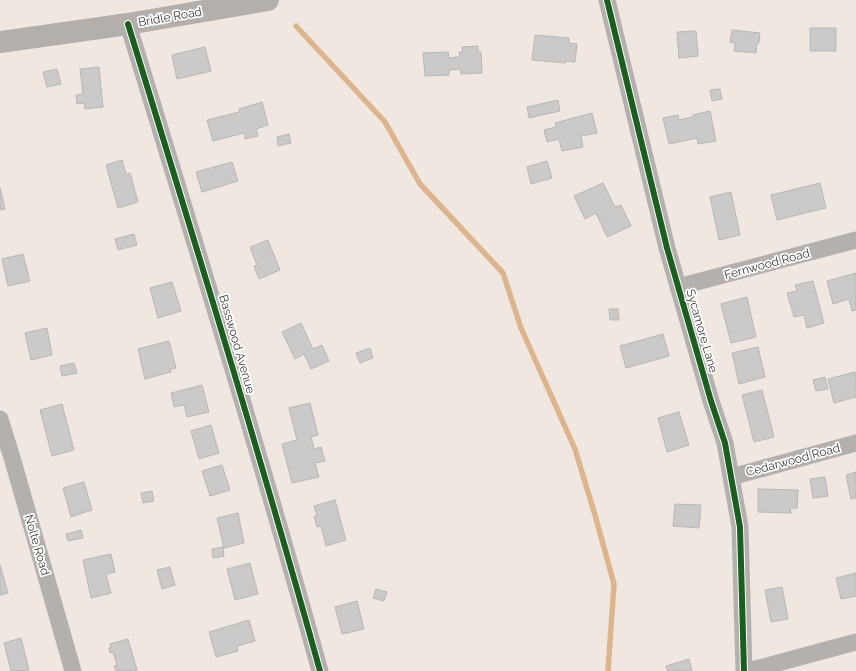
<svg xmlns="http://www.w3.org/2000/svg" width="856" height="671" viewBox="0 0 856 671" font-family="Raleway,sans-serif">
	<rect width="100%" height="100%" fill="#f0e8e0"/>
	<g fill="none" stroke-linecap="round" stroke-linejoin="round">
		<path stroke="#dcb58f" stroke-width="5.5" d="M 296,26 L 385,122 L 420,184 L 503,273 L 521,328 L 575,449 L 595,515 L 614,584 L 608,671"/>
	</g>
	<path fill="#cbcac8" stroke="#b7b7b5" d="M 810,28 L 836,28 L 836,51 L 810,51 Z
		M 732,30 L 760,33 L 759,43 L 757,43 L 756,53 L 734,51 L 735,43 L 730,42 Z
		M 696,31 L 698,56 L 679,58 L 677,32 Z
		M 535,35 L 569,38 L 569,43 L 577,44 L 575,62 L 566,61 L 565,63 L 532,60 Z
		M 478,46 L 478,52 L 481,52 L 482,73 L 461,74 L 460,69 L 449,70 L 449,75 L 425,76 L 423,53 L 448,52 L 449,58 L 460,57 L 459,52 L 463,52 L 462,47 Z
		M 205,47 L 211,71 L 177,79 L 172,55 Z
		M 99,67 L 103,107 L 85,109 L 84,103 L 77,104 L 76,95 L 83,94 L 80,69 Z
		M 57,69 L 61,84 L 47,87 L 43,72 Z
		M 720,89 L 722,99 L 712,101 L 710,90 Z
		M 558,100 L 560,111 L 529,118 L 527,107 Z
		M 262,102 L 268,125 L 256,129 L 258,136 L 245,139 L 244,133 L 213,141 L 207,120 L 239,112 L 239,109 Z
		M 710,111 L 716,141 L 698,144 L 697,138 L 669,144 L 663,118 L 678,115 L 679,120 L 693,117 L 693,115 Z
		M 592,113 L 597,133 L 581,136 L 583,147 L 562,151 L 559,139 L 547,142 L 544,130 L 556,127 L 555,123 Z
		M 289,134 L 291,143 L 278,146 L 277,137 Z
		M 122,160 L 126,174 L 130,173 L 138,202 L 118,208 L 106,165 Z
		M 547,161 L 552,178 L 531,184 L 527,167 Z
		M 232,162 L 238,181 L 202,192 L 196,172 Z
		M 603,183 L 615,207 L 621,205 L 631,226 L 607,237 L 596,213 L 585,219 L 574,196 Z
		M 820,183 L 826,208 L 777,220 L 771,195 Z
		M 0,188 L 5,209 L 0,210 Z
		M 731,192 L 740,235 L 719,240 L 710,197 Z
		M 134,234 L 137,245 L 118,250 L 115,239 Z
		M 268,240 L 280,270 L 259,279 L 254,266 L 257,265 L 250,247 Z
		M 23,254 L 30,281 L 8,286 L 2,259 Z
		M 856,273 L 856,310 L 852,311 L 849,299 L 833,304 L 827,281 Z
		M 813,281 L 824,323 L 807,328 L 804,315 L 794,317 L 787,293 L 797,291 L 795,285 Z
		M 172,282 L 181,311 L 158,318 L 150,288 Z
		M 747,297 L 756,337 L 731,343 L 721,304 Z
		M 609,309 L 618,309 L 619,320 L 610,320 Z
		M 301,323 L 313,349 L 322,345 L 329,361 L 311,369 L 304,354 L 295,359 L 282,332 Z
		M 47,328 L 52,355 L 31,360 L 25,333 Z
		M 663,334 L 669,356 L 626,368 L 620,346 Z
		M 169,341 L 176,368 L 170,369 L 171,372 L 145,379 L 138,349 Z
		M 758,347 L 765,377 L 739,384 L 732,353 Z
		M 370,348 L 373,358 L 360,363 L 356,353 Z
		M 74,363 L 77,373 L 62,376 L 60,366 Z
		M 855,372 L 856,378 L 856,397 L 834,403 L 828,379 Z
		M 825,377 L 828,389 L 816,391 L 813,380 Z
		M 202,385 L 209,412 L 187,417 L 184,405 L 174,407 L 171,393 Z
		M 762,390 L 774,437 L 754,442 L 742,395 Z
		M 310,403 L 318,435 L 311,437 L 314,449 L 321,447 L 325,461 L 315,463 L 319,477 L 292,483 L 282,444 L 297,440 L 289,408 Z
		M 62,404 L 74,450 L 52,456 L 40,410 Z
		M 679,412 L 689,445 L 667,452 L 658,418 Z
		M 211,425 L 219,453 L 199,459 L 191,431 Z
		M 222,465 L 230,490 L 210,496 L 202,471 Z
		M 856,472 L 856,498 L 851,499 L 846,475 Z
		M 825,477 L 828,496 L 813,498 L 810,479 Z
		M 84,482 L 92,510 L 71,517 L 63,488 Z
		M 758,489 L 798,490 L 797,508 L 790,508 L 791,513 L 758,512 Z
		M 152,491 L 154,501 L 143,503 L 141,493 Z
		M 335,500 L 346,540 L 326,546 L 321,526 L 317,527 L 314,516 L 317,516 L 314,506 Z
		M 675,504 L 701,505 L 699,528 L 673,526 Z
		M 238,513 L 244,543 L 224,548 L 217,518 Z
		M 81,530 L 83,538 L 68,541 L 66,534 Z
		M 223,547 L 224,556 L 213,558 L 212,549 Z
		M 111,554 L 115,572 L 106,574 L 111,593 L 91,598 L 83,560 Z
		M 250,563 L 258,594 L 235,600 L 227,569 Z
		M 0,565 L 8,593 L 0,595 Z
		M 170,567 L 175,585 L 162,589 L 157,570 Z
		M 856,573 L 856,596 L 841,599 L 836,578 Z
		M 782,587 L 788,619 L 771,622 L 765,590 Z
		M 376,589 L 387,592 L 384,601 L 373,598 Z
		M 357,601 L 364,629 L 342,634 L 335,607 Z
		M 249,620 L 255,641 L 237,646 L 238,651 L 216,657 L 209,632 Z
		M 21,638 L 29,670 L 11,671 L 4,643 Z
		M 128,639 L 137,670 L 132,671 L 116,671 L 114,666 L 117,665 L 113,652 L 110,653 L 109,648 L 111,648 L 110,644 Z
		M 689,659 L 692,671 L 668,671 L 666,666 Z"/>
	<g fill="none" stroke-linecap="round" stroke-linejoin="round">
		<path stroke="#b3b0ae" stroke-width="17" d="M 607,0 L 667,248 L 711,401 L 725,443 L 740,527 L 744,671
			M 128,24 C 194,239 260,454 320,671
			M 678,287 L 856,240
			M 0,419 L 13,461 L 73,671
			M 731,477 L 856,443
			M 748,671 L 856,642"/>
		<path stroke="#b4afab" stroke-width="22" d="M 0,42 L 128,24 L 268,0"/>
		<defs>
			<path id="cycleway" d="M 607,0 L 667,248 L 711,401 L 725,443 L 740,527 L 744,671
				M 128,24 C 194,239 260,454 320,671"/>
		</defs>
		<use href="#cycleway" stroke="#fff" stroke-width="8"/>
		<use href="#cycleway" stroke="#1b5e20" stroke-width="6"/>
	</g>
	<g text-anchor="middle" dominant-baseline="central" stroke-width="3.5" stroke-linejoin="round" paint-order="stroke">
		<g font-size="12" fill="#403a35" stroke="#fff">
			<text transform="translate(170 17) rotate(-10)">Bridle Road</text>
			<text transform="translate(767 264) rotate(-15)">Fernwood Road</text>
			<text transform="translate(702 331) rotate(74)">Sycamore Lane</text>
			<text transform="translate(237 344) rotate(74)">Basswood Avenue</text>
			<text transform="translate(793 460) rotate(-15)">Cedarwood Road</text>
			<text transform="translate(37 545) rotate(74)">Nolte Road</text>
		</g>
	</g>
</svg>
